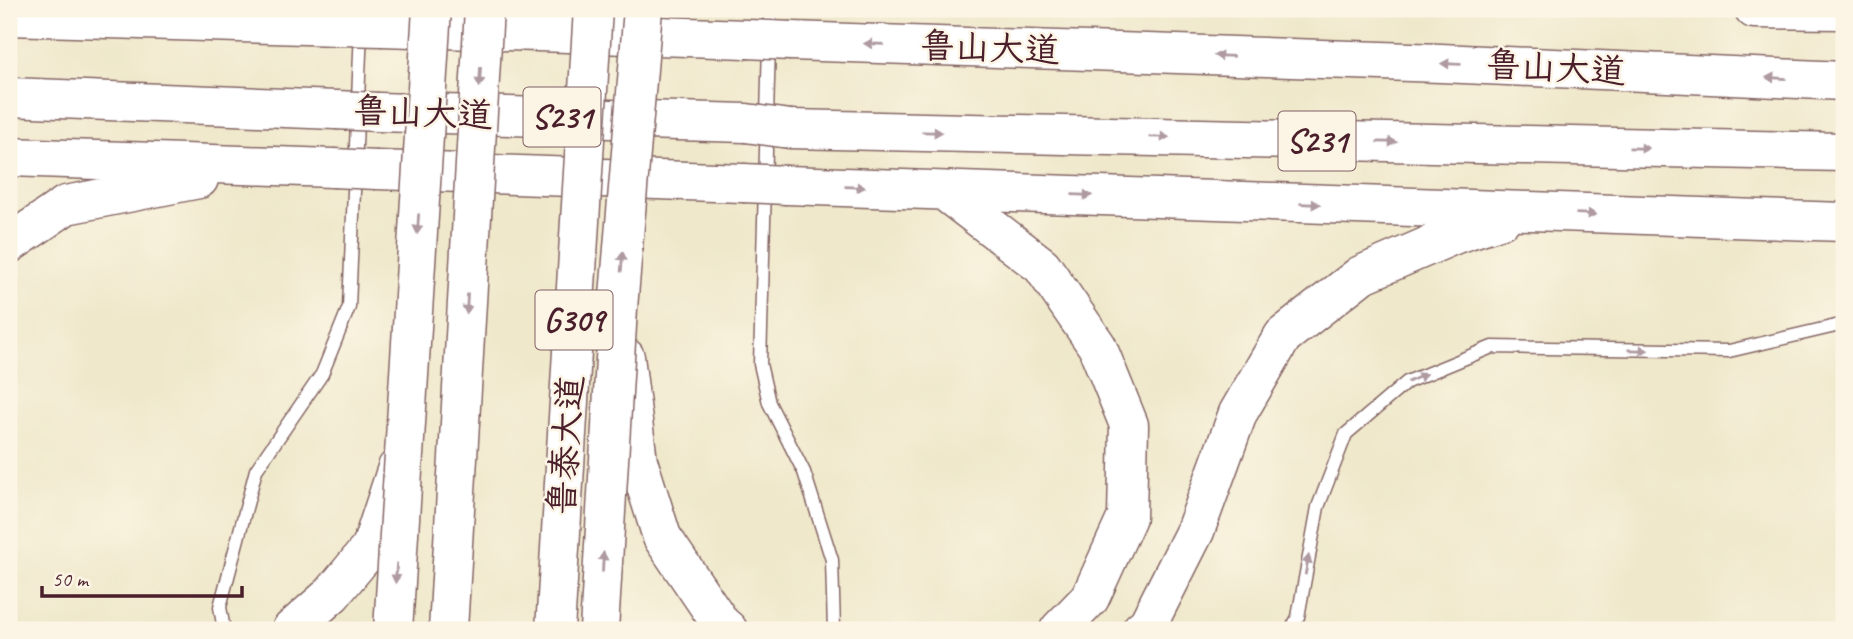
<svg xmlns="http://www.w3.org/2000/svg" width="1853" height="639" viewBox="0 0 1853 639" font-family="Caveat,'LXGW WenKai TC',sans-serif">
	<rect width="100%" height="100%" fill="#fcf5e5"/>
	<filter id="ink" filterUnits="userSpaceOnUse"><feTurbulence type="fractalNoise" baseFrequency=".0143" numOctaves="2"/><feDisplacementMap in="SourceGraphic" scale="14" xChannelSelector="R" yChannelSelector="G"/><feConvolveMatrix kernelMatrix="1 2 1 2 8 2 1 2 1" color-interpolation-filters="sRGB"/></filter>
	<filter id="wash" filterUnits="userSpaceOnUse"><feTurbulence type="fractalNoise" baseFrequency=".00686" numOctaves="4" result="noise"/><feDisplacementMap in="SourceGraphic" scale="28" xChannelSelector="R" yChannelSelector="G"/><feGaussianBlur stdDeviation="1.57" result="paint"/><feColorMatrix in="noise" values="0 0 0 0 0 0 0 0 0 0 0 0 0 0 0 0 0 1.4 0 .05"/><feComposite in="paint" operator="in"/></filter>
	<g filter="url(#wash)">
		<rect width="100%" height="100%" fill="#efe8cb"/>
	</g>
	<g filter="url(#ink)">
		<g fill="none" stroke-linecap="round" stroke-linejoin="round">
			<defs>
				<path id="service" d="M 770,9 L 760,364 L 769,403 L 804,472 L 832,560 L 834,630
					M 224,630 L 220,607 L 256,470 L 322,374 L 349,307 L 361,30
					M 1291,630 L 1298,617 L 1318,507 L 1346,434 L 1407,382 L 1492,347 L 1729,351 L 1844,324"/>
				<path id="primary" d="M 1754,9 L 1844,10
					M 9,16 L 339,26
					M 383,27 L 747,39
					M 791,41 L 1441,63 L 1844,81
					M 9,97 L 336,110
					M 378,112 L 746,123
					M 790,129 L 1844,152
					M 9,157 L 333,168
					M 377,170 L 743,183
					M 787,185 L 1844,222
					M 944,191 L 1042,266 L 1097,346 L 1129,425 L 1127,517 L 1090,598 L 1059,630
					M 9,244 L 66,205 L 199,179
					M 625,357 L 638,461 L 662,537 L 721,624 L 728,630
					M 291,630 L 332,594 L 371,547 L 397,468
					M 1141,630 L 1148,624 L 1195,531 L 1238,413 L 1283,336 L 1361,275 L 1456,234 L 1502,219"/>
			</defs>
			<use href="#service" stroke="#846563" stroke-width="15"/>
			<use href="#primary" stroke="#846563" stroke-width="41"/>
			<use href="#service" stroke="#fff" stroke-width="12"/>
			<use href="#primary" stroke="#fff" stroke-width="38"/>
			<defs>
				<path id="primary-bridge" d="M 339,26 L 383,27
					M 747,39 L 791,41
					M 336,110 L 378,112
					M 746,123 L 790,129
					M 333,168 L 377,170
					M 743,183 L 787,185
					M 393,630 L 432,9
					M 599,630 L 618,308 L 643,9"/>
				<path id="trunk-bridge" d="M 448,630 L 484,9
					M 555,630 L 593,9"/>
			</defs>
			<use href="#primary-bridge" stroke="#846563" stroke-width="41" stroke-linecap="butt"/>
			<use href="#trunk-bridge" stroke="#846563" stroke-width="41" stroke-linecap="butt"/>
			<use href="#primary-bridge" stroke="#fff" stroke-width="38"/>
			<use href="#trunk-bridge" stroke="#fff" stroke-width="38"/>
		</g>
		<defs><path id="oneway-solid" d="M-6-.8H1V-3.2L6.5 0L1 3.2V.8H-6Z" transform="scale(1.75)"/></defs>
		<g fill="#ae9aa0">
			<use href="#oneway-solid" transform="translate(874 44) rotate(-178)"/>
			<use href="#oneway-solid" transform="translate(1224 56) rotate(-178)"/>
			<use href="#oneway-solid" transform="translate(1451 64) rotate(-178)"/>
			<use href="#oneway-solid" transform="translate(480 77) rotate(93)"/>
			<use href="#oneway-solid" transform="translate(1776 78) rotate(-177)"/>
			<use href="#oneway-solid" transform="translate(932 132) rotate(1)"/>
			<use href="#oneway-solid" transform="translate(1159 137) rotate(1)"/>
			<use href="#oneway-solid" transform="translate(1387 142) rotate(1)"/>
			<use href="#oneway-solid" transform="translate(1639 148) rotate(1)"/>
			<use href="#oneway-solid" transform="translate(855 187) rotate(2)"/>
			<use href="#oneway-solid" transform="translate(1082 195) rotate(2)"/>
			<use href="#oneway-solid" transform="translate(1310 204) rotate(2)"/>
			<use href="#oneway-solid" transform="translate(1586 214) rotate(2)"/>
			<use href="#oneway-solid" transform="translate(418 224) rotate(94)"/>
			<use href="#oneway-solid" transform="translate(622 262) rotate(-85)"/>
			<use href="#oneway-solid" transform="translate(467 304) rotate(93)"/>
			<use href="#oneway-solid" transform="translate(1638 350) rotate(1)"/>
			<use href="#oneway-solid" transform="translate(1417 378) rotate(-24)"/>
			<use href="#oneway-solid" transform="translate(603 562) rotate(-87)"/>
			<use href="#oneway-solid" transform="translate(1307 565) rotate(-80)"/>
			<use href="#oneway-solid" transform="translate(396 573) rotate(94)"/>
		</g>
	</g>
	<g text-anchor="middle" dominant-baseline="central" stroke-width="5" stroke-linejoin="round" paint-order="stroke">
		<g fill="#fcf5e5" stroke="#7f5f63" stroke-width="2">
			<rect x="523.5" y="87.5" width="77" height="59" rx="5"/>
			<rect x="1278.5" y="111.5" width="77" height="59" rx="5"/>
			<rect x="535.5" y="290.5" width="77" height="59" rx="5"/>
		</g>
		<g font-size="33" font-weight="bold" fill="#4a1f2b">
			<text x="562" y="117">S231</text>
			<text x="1317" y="141">S231</text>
			<text x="574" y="320">G309</text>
		</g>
		<g font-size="35" fill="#4a1f2b" stroke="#fcf5e5">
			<text transform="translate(990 48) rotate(2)">鲁山大道</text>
			<text transform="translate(1556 68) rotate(3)">鲁山大道</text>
			<text transform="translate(423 113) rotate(2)">鲁山大道</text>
			<text transform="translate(566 445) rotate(-86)">鲁泰大道</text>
		</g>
	</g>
	<rect width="1853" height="639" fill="none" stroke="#fcf5e5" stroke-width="35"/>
	<path d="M42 586v10h200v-10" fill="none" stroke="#4a1f2b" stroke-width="3.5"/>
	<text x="52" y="586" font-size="21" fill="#4a1f2b" stroke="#fcf5e5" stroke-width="5" paint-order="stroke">50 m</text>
</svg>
